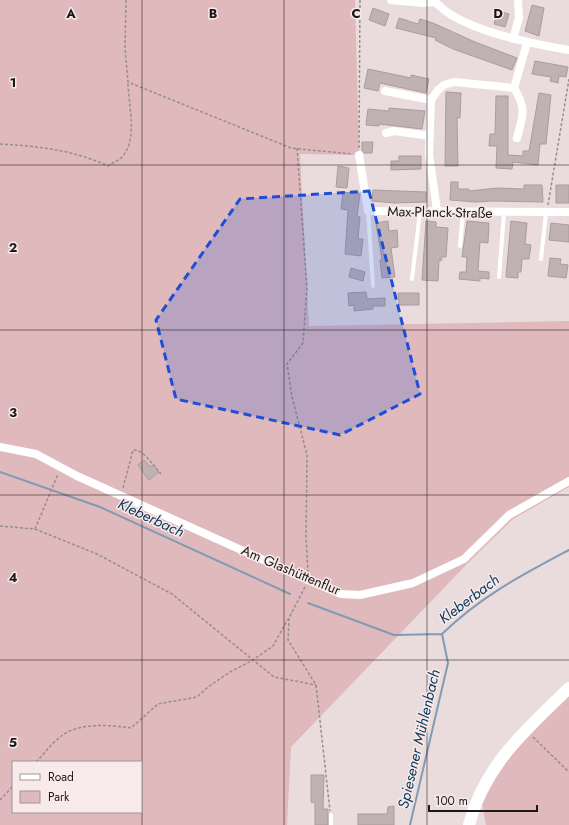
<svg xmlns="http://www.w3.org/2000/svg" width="569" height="825" viewBox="0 0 569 825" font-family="Jost,sans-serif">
	<rect width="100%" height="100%" fill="#eadcdd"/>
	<path fill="#dfb9bc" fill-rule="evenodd" d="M 0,0 L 355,0 L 359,155 L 300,154 L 309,326 L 569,321 L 569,487 L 513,519 L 467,564 L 291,747 L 287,825 L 0,825 ZM 13,762 L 141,762 L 141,812 L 13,812 Z
		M 569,695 L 569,825 L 486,825 L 482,803 L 503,765 L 532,730 Z"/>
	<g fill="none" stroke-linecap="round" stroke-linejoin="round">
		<path stroke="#809bb3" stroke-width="2" d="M 0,472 L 100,507 L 290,594
			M 308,603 L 394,635 L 442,634 C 481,596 522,575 569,550
			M 410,825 L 448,663 L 442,634"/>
	</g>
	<path fill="#c0b2b3" stroke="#a99c9d" d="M 532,5 L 544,8 L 539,36 L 525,31 Z
		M 373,8 L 389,14 L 385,26 L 369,20 Z
		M 498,11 L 509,14 L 505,27 L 494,24 Z
		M 399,18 L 418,24 L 420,19 L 433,23 L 475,42 L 517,58 L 512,70 L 453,49 L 435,40 L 436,38 L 396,28 Z
		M 535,61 L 568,67 L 566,77 L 559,76 L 558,83 L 550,81 L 551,77 L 532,74 Z
		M 368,69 L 411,78 L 411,75 L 429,79 L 426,93 L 380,83 L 378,91 L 364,88 Z
		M 446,92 L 461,93 L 460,118 L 457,118 L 458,166 L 445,166 Z
		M 539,93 L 551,95 L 546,144 L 540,144 L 538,165 L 513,162 L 512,169 L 496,168 L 497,146 L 489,146 L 490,134 L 495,134 L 496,96 L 508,96 L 508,155 L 523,156 L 523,151 L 529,151 Z
		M 389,108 L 425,111 L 422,129 L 379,124 L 379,126 L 366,125 L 368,109 L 389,111 Z
		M 362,142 L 373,142 L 372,153 L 364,153 L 362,150 Z
		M 399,156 L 421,156 L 421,169 L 391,170 L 391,161 L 399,161 Z
		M 338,166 L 349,168 L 347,188 L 336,187 Z
		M 451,182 L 458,182 L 458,189 L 469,189 L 469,191 L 497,188 L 524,189 L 524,185 L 542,185 L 543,202 L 492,201 L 476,202 L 450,200 Z
		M 556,185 L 569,185 L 569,203 L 556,203 Z
		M 373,190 L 426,192 L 426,202 L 395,203 L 372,201 Z
		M 343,192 L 360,194 L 357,216 L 360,217 L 358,239 L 363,239 L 361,256 L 345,254 L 348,210 L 341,209 Z
		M 388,221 L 389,231 L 397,230 L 398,247 L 391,248 L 395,277 L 382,278 L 380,260 L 382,260 L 376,223 Z
		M 426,221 L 436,222 L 436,227 L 448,228 L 446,257 L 442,257 L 441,261 L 439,260 L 438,281 L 422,280 Z
		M 467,221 L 489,223 L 488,243 L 480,242 L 478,271 L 489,272 L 489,279 L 480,278 L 480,281 L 459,279 L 460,272 L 466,272 L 467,257 L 462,257 Z
		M 511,221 L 527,223 L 525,244 L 531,245 L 529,259 L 522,259 L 521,272 L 518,272 L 518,278 L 506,277 Z
		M 551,223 L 569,225 L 569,242 L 549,240 Z
		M 550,258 L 561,259 L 560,264 L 568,265 L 566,278 L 548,276 Z
		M 351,268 L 365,272 L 363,281 L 349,277 Z
		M 366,292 L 367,299 L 385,298 L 385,306 L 373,306 L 373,309 L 354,311 L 354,305 L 349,306 L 348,293 Z
		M 398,293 L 419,293 L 419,305 L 399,305 Z
		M 144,460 L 150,467 L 153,465 L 159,472 L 149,480 L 138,465 Z
		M 311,775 L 324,775 L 323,809 L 328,809 L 328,825 L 315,825 L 315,803 L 311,802 Z
		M 394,806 L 394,825 L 358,825 L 358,814 L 387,814 L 388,807 Z"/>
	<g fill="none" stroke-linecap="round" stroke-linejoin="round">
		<path stroke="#978d8d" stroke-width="1.5" stroke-dasharray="3 2" stroke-linecap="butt" d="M 126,0 L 125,48 L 128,82 L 291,148 L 352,154
			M 0,144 C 37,146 74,150 108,166 C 112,163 118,161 121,158 C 139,140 128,105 128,82
			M 297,148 L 307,288 L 303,343 L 287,364 L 292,397 L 307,455 L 306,538 L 308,572
			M 359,148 L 360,0
			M 548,205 L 569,79
			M 123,488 L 133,450 C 144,449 154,467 161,474
			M 0,526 L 35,529 L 97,554 L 172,594 L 274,677 L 316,685
			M 35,529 L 58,474
			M 305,587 L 289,618 L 288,640 L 316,685 L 330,811
			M 533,737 L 569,772
			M 36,762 C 44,754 51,744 60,737 C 78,722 110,725 131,728 L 158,704 L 197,697 L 208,687 L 230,672 L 253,660 L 273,646 L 288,619
			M 0,800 L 13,786"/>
		<path stroke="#fff" stroke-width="4" d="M 368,211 L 373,286
			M 460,246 L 463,212
			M 541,259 L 546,213
			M 499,277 L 504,213
			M 412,279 L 420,212
			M 331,815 L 331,825"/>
		<path stroke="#fff" stroke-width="8" d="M 391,0 L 424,3 L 435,2
			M 434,0 C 457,30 533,44 569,50
			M 513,39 L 519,18 L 518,0
			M 514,88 C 527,109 523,115 517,138
			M 385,91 L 431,100
			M 386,133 L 394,131 L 430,136
			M 359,155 L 368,211 L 569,212
			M 437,210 L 429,154 L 431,100 L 438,90 L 444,85 L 454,82 L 514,88 L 527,43
			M 0,447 L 36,454 L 77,476 L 308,580 L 341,594 L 360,595 L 413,583 L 464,559 L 509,515 L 569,481"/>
		<path stroke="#fff" stroke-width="12" d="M 469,825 C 484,765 527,729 569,688"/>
	</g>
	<path fill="#1d4ed8" fill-opacity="0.2" stroke="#1d4ed8" stroke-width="3" stroke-dasharray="8 5" stroke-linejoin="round" d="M 369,191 L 420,394 L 340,435 L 176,399 L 156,320 L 240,199 Z"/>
	<path fill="none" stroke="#1d1818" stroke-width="1" stroke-opacity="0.55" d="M 142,0 L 142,825M 284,0 L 284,825M 427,0 L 427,825M 0,165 L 569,165M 0,330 L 569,330M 0,495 L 569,495M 0,660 L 569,660"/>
	<g text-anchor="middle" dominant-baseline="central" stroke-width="3" stroke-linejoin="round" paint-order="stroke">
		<g font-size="14" fill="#1d1818" stroke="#f8e9ea">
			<text transform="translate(440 212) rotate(1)">Max-Planck-Straße</text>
			<text transform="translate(291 570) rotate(23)">Am Glashüttenflur</text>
		</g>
		<g font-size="15" font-style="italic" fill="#0b395b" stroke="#f8e9ea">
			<text transform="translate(151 518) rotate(25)">Kleberbach</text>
			<text transform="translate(469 599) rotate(-37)">Kleberbach</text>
			<text transform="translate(419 739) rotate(-77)">Spiesener Mühlenbach</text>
		</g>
	</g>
	<g font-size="13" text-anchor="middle" font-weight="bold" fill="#1d1818" stroke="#f8e9ea" stroke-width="3" stroke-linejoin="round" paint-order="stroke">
		<text x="71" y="18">A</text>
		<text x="213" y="18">B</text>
		<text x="356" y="18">C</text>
		<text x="498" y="18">D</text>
		<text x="13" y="87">1</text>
		<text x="13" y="252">2</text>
		<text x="13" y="417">3</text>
		<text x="13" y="582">4</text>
		<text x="13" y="747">5</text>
	</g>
	<rect x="12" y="761" width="130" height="52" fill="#f8e9ea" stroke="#a09596"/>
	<rect x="20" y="774" width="20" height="6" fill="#ffffff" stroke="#a09596"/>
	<text x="48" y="781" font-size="12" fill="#1d1818">Road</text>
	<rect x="20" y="791" width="20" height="12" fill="#dfb9bc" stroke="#a09596"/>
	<text x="48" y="801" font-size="12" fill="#1d1818">Park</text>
	<path d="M429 805v6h108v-6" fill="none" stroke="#1d1818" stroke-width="2"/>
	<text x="435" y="805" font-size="12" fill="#1d1818" stroke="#f8e9ea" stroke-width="3" paint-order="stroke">100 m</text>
</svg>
